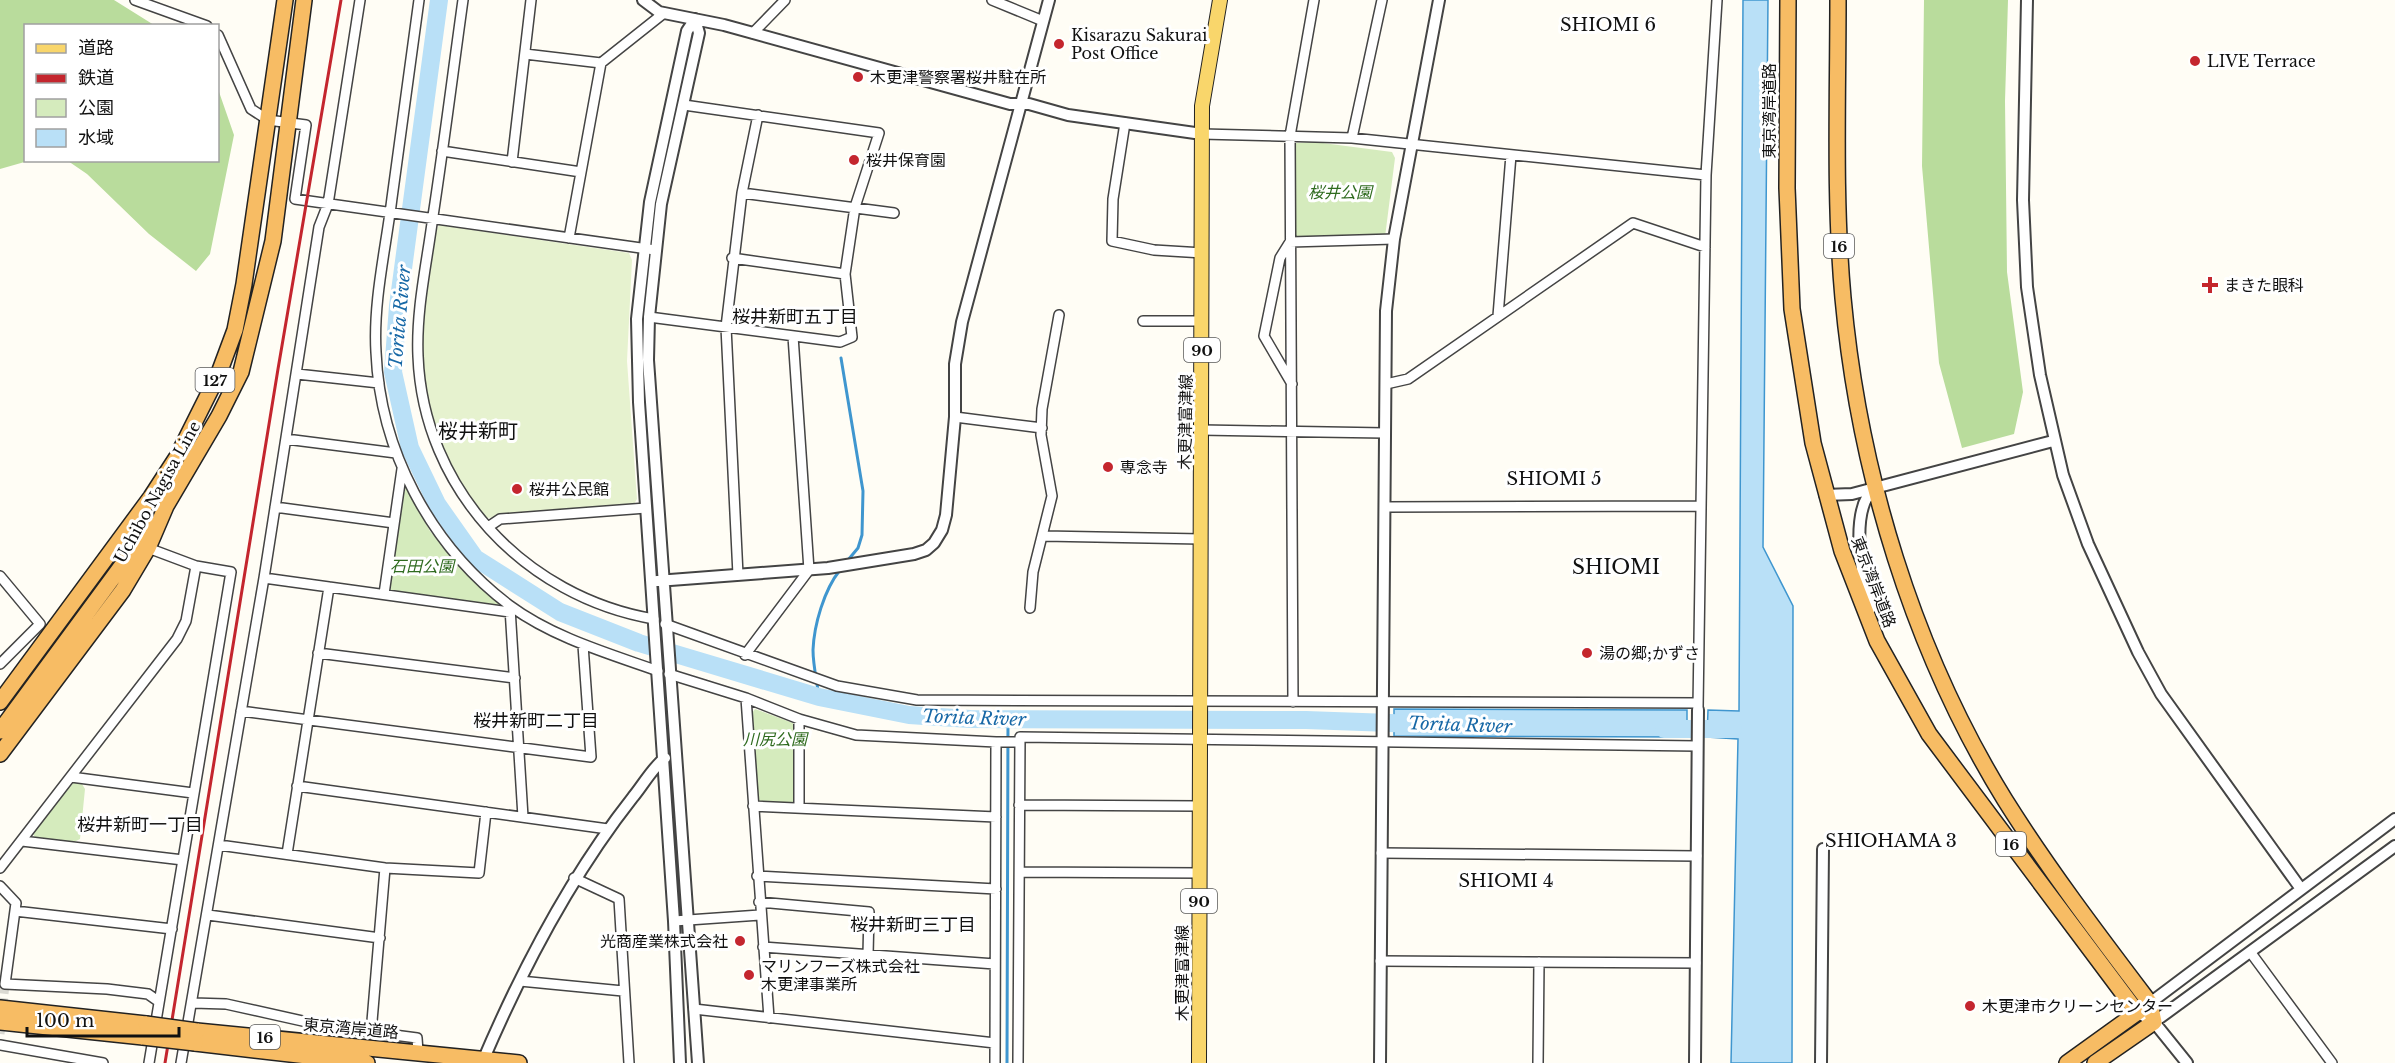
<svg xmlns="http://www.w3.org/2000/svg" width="2395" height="1063" viewBox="0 0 2395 1063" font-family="'Libre Baskerville','Noto Sans JP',serif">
	<rect width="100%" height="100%" fill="#fffdf5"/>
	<path fill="#d5ebbd" d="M 1315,142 L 1392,152 L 1395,158 L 1385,237 L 1295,240 L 1293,234 L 1294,146 L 1295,143 Z
		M 402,481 L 430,531 L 463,571 L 505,608 L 390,590 Z
		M 755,709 L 793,723 L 795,726 L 796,801 L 793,804 L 758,802 L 752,713 Z
		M 74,782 L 82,784 L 85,789 L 80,839 L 74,842 L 35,837 L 33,834 Z"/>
	<path fill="#b9dc9c" d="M 0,0 L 114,0 L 154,25 L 26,26 L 26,160 L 28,161 L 0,169 Z
		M 1924,0 L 2008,0 L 2005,101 L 2007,272 L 2023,392 L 2014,434 L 1962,448 L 1939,363 L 1922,166 Z
		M 218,89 L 234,135 L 210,254 L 196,271 L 149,234 L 87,174 L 68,161 L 218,160 Z"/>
	<path fill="#e6f2cf" d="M 439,225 L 629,253 L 632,260 L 627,361 L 637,499 L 634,504 L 487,518 C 423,454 411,350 429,265 C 432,253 433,236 439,225 Z"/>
	<path fill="#b9e0f7" stroke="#3f96cf" stroke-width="1.5" d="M 1743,0 L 1768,0 L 1763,547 L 1793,606 L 1792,1063 L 1731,1063 L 1738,739 L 1707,737 L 1708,710 L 1739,711 Z
		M 1394,709 L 1687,710 L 1687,737 L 1394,736 Z"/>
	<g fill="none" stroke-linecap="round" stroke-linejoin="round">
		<path stroke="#3f96cf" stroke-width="3" d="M 841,358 L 863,491 L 862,535 L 858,548 L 848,560
			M 819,697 C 817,682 813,665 813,650 C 814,625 824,590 840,570
			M 1007,1063 L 1008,719"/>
		<path stroke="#b9e0f7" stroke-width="18" d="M 439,0 L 398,306 L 393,372 L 410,448 L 437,504 L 475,558 L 560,612 L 639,643 L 819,697 L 909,715 L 970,719 L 1306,720 L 1418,724
			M 1664,729 L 1733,729"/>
		<path stroke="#dbdad3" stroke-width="9" stroke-dasharray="9 4.5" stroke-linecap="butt" d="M 0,1034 L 5,984"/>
		<defs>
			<path id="minor" d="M 135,0 L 207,26
				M 419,0 C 410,66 401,132 392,198 C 386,248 373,301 376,352 C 380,450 430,545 509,605 C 552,637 607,653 658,671
				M 463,0 C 453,72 444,144 433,216 C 427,263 416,309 418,356 C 423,489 525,597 654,619
				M 992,0 L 1043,21
				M 753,33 L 785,0
				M 218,35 L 251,109 L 268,120 L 306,125 L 295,199 L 655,250
				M 525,54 L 601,63
				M 1125,123 L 1113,199 L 1112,241 L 1154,250 L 1203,253
				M 1202,134 L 1352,138 L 1706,175
				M 1352,138 L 1382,0
				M 442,151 L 581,172
				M 512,162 L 531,0
				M 742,193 L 894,213
				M 569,238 L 601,63 L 664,13
				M 732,258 L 845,274
				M 1498,316 L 1511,155
				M 649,317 L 840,342 L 852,337 L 845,274 L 855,207 L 879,133 L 684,105
				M 1143,321 L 1203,321
				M 297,374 L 379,383
				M 1292,384 L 1264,336 L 1280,258 L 1290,242 L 1394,239
				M 1386,384 L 1408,379 L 1633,223 L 1705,247
				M 955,417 L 1042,428
				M 1201,430 L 1385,433
				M 286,439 L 396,453
				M 275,507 L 394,523
				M 1385,507 L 1701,506
				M 488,527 L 500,519 L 646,508
				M 1044,536 L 1201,539
				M 148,548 L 196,566 L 231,572 L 149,1063
				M 738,575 L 726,327 L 742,193 L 758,115
				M 0,576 L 40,624 L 0,664
				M 264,578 L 510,612
				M 384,594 L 402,469
				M 510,608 L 523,817
				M 1030,608 L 1033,572 L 1052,496 L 1041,435 L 1042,409 L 1059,315
				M 665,624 L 837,686 L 917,700 L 1698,703
				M 318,653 L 515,678
				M 745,655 L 809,570 L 793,336
				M 669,674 L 746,698 L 799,719 L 856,735 L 996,742 L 995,1063
				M 746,698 L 769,1018
				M 1293,702 L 1290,136 L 1314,0
				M 1698,708 L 1706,175 L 1717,0
				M 241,711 L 591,757 L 583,645
				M 996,742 L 1020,742
				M 71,777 L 193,793
				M 297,786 L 608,829
				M 1019,805 L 1199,806
				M 753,806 L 996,817
				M 799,808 L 799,719
				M 22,841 L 183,860
				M 219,845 L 385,868 L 479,873 L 486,812
				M 1381,853 L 1697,856
				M 287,854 L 329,587
				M 0,868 L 177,639 L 186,621 L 196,566
				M 1020,872 L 1199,873
				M 757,876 L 996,889
				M 574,878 L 619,899 L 629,1063
				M 0,886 L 16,903 L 5,984 L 107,989 L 148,994 L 158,1001
				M 759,902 L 869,912 L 868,955
				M 15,911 L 172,929
				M 208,915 L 380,938
				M 674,921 L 760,915
				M 763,947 L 995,964
				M 2251,953 L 2332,1063
				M 1380,961 L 1696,963
				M 520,981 L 623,991
				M 193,1003 L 226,1004 L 325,1026 L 417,1038 L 418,1052
				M 694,1009 L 995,1043
				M 371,1033 L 385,868
				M 0,1045 L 103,1063
				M 181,1063 L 264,578 L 319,227 L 328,204 L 360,0
				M 1018,1063 L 1020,737 L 1697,746
				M 1538,1063 L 1539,962"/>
			<path id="tertiary" d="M 643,0 L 659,12 L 724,25 L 1010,104 L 1029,104 L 1068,115 L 1202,134
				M 2027,0 L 2023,200 L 2027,287 L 2040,375 L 2063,475 L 2088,544 L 2138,652 L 2161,694 L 2301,889
				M 695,19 L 699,33 L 661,204 L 649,317 L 648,360 L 698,1063
				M 1825,495 L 1852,494 L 2053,441
				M 657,581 L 828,568 L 914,554 L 926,550 L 934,543 L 942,530 L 946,515 L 955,417 L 955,364 L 962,322 L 1049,0
				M 1871,608 C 1861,581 1849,507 1875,488
				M 2150,1003 L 2395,819
				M 2137,1012 L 2154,1022 L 2187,1063
				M 2154,1022 L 2395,846
				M 482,1063 C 522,969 570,877 633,797 C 643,785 653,767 665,758
				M 680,1063 L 674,921 L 639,402 L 637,319 L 650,202 L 687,31 L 695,19
				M 1380,1063 L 1386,311 L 1394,239 L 1439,0
				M 1695,1063 L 1698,710
				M 1821,1063 L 1823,849"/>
			<path id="primary" d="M 1199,1063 L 1202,106 L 1220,0"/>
			<path id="trunk" d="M 1788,0 L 1787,188 L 1792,309 L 1813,443 L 1842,551 L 1877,641 L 1929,734 L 2137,1012
				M 1838,0 C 1838,99 1834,199 1843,298 C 1859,472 1913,651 2005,800 C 2049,870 2100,937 2150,1003 L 2154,1022 L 2095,1063
				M 0,702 L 151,497 L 177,457 L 219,373 L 235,330 L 244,284 L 285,0
				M 0,731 L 151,526
				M 0,754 L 123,590 L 148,548 L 166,506 L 219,416 L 241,372 L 273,241 L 304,0
				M 0,1008 L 146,1024
				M 0,1022 L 143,1037
				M 197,1031 L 519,1063
				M 195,1043 L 367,1063
				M 2067,1063 L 2145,1007"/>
		</defs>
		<use href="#minor" stroke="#444" stroke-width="12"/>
		<use href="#tertiary" stroke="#444" stroke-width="14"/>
		<use href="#primary" stroke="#222" stroke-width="16"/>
		<use href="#trunk" stroke="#222" stroke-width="18"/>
		<use href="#minor" stroke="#fff" stroke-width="9"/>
		<use href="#tertiary" stroke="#fff" stroke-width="10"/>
		<use href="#primary" stroke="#f9d66b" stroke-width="14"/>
		<use href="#trunk" stroke="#f7bc64" stroke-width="15"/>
		<path stroke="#c4262e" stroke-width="3" d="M 165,1063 L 278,369 L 341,0"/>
		<defs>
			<path id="trunk-bridge" d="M 146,1024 L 197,1031
				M 143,1037 L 195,1043"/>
		</defs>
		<use href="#trunk-bridge" stroke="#222" stroke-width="18" stroke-linecap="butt"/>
		<use href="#trunk-bridge" stroke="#f7bc64" stroke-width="15"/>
	</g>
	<g fill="#c4262e" stroke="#fff" stroke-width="2">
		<circle cx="1059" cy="44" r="6"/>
		<circle cx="2195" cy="61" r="6"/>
		<circle cx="858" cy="77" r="6"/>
		<circle cx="854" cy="160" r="6"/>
		<path d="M2207 276h6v6h6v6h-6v6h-6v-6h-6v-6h6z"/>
		<circle cx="1108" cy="467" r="6"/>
		<circle cx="517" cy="489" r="6"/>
		<circle cx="1587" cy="653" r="6"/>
		<circle cx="740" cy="941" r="6"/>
		<circle cx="749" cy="975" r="6"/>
		<circle cx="1970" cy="1006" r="6"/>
	</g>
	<g text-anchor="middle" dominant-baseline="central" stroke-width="6" stroke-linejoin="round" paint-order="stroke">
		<g fill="#fff" stroke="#585858" stroke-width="1.5">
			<rect x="1824" y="234" width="30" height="24" rx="4.5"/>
			<rect x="1184" y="338" width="36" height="24" rx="4.5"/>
			<rect x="195.5" y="368" width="39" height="24" rx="4.5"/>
			<rect x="1996" y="832" width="30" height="24" rx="4.5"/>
			<rect x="1181" y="889" width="36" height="24" rx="4.5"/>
			<rect x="250" y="1025" width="30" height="24" rx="4.5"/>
		</g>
		<g font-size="15" font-weight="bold" fill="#111">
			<text x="1839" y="246">16</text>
			<text x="1202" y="350">90</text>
			<text x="215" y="380">127</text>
			<text x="2011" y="844">16</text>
			<text x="1199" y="901">90</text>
			<text x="265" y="1037">16</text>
		</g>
		<g font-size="16" fill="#111" stroke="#fff" text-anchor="start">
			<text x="1071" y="35">Kisarazu Sakurai<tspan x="1071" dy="18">Post Office</tspan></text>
			<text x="2207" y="61">LIVE Terrace</text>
			<text x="870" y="77">木更津警察署桜井駐在所</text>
			<text x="866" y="160">桜井保育園</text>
			<text x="2224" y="285">まきた眼科</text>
			<text x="1120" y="467">専念寺</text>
			<text x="529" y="489">桜井公民館</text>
			<text x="1599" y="653">湯の郷;かずさ</text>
			<text x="728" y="941" text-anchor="end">光商産業株式会社</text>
			<text x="761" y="966">マリンフーズ株式会社<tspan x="761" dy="18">木更津事業所</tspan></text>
			<text x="1982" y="1006">木更津市クリーンセンター</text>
		</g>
		<g font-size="16" fill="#111" stroke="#fff">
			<text transform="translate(1769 111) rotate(-90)">東京湾岸道路</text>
			<text transform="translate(1185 422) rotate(-89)">木更津富津線</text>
			<text transform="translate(157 492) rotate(-61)">Uchibo Nagisa Line</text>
			<text transform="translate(1874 582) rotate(69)">東京湾岸道路</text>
			<text transform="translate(1182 973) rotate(-90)">木更津富津線</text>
			<text transform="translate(351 1028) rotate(5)">東京湾岸道路</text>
		</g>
		<g font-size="16" font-style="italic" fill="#2f6b1f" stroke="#fff">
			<text x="1340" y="192">桜井公園</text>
			<text x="422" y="566">石田公園</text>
			<text x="775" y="739">川尻公園</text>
		</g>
		<g font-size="18" fill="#111" stroke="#fff">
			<text x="1608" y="25">SHIOMI 6</text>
			<text x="795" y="317">桜井新町五丁目</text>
			<text x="1554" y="479">SHIOMI 5</text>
			<text x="536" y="721">桜井新町二丁目</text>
			<text x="140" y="825">桜井新町一丁目</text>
			<text x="1891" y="841">SHIOHAMA 3</text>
			<text x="1506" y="881">SHIOMI 4</text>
			<text x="913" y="925">桜井新町三丁目</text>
		</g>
		<g font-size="18" font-style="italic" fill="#1768a6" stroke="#fff">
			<text transform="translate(400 317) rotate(-85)">Torita River</text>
			<text transform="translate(974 718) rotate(2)">Torita River</text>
			<text transform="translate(1460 725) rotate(2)">Torita River</text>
		</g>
		<g font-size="20" fill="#111" stroke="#fff">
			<text x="478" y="431">桜井新町</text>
			<text x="1616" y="567">SHIOMI</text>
		</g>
	</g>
	<rect x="24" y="24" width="195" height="138" fill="#ffffff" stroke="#a0a0a0" stroke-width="1.5"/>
	<rect x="36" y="44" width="30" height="9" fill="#f9d66b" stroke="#a0a0a0" stroke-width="1.5"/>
	<text x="78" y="54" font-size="18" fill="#111111">道路</text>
	<rect x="36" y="74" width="30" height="9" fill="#c4262e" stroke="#a0a0a0" stroke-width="1.5"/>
	<text x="78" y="84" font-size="18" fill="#111111">鉄道</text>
	<rect x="36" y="99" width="30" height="18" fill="#d5ebbd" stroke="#a0a0a0" stroke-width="1.5"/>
	<text x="78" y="114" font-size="18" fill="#111111">公園</text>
	<rect x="36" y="129" width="30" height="18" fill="#b9e0f7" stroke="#a0a0a0" stroke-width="1.5"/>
	<text x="78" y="144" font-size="18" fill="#111111">水域</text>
	<path d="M27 1027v9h152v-9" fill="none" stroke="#111111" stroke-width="3"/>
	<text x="36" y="1027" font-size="18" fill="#111111" stroke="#ffffff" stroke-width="4.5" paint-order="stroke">100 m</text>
</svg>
